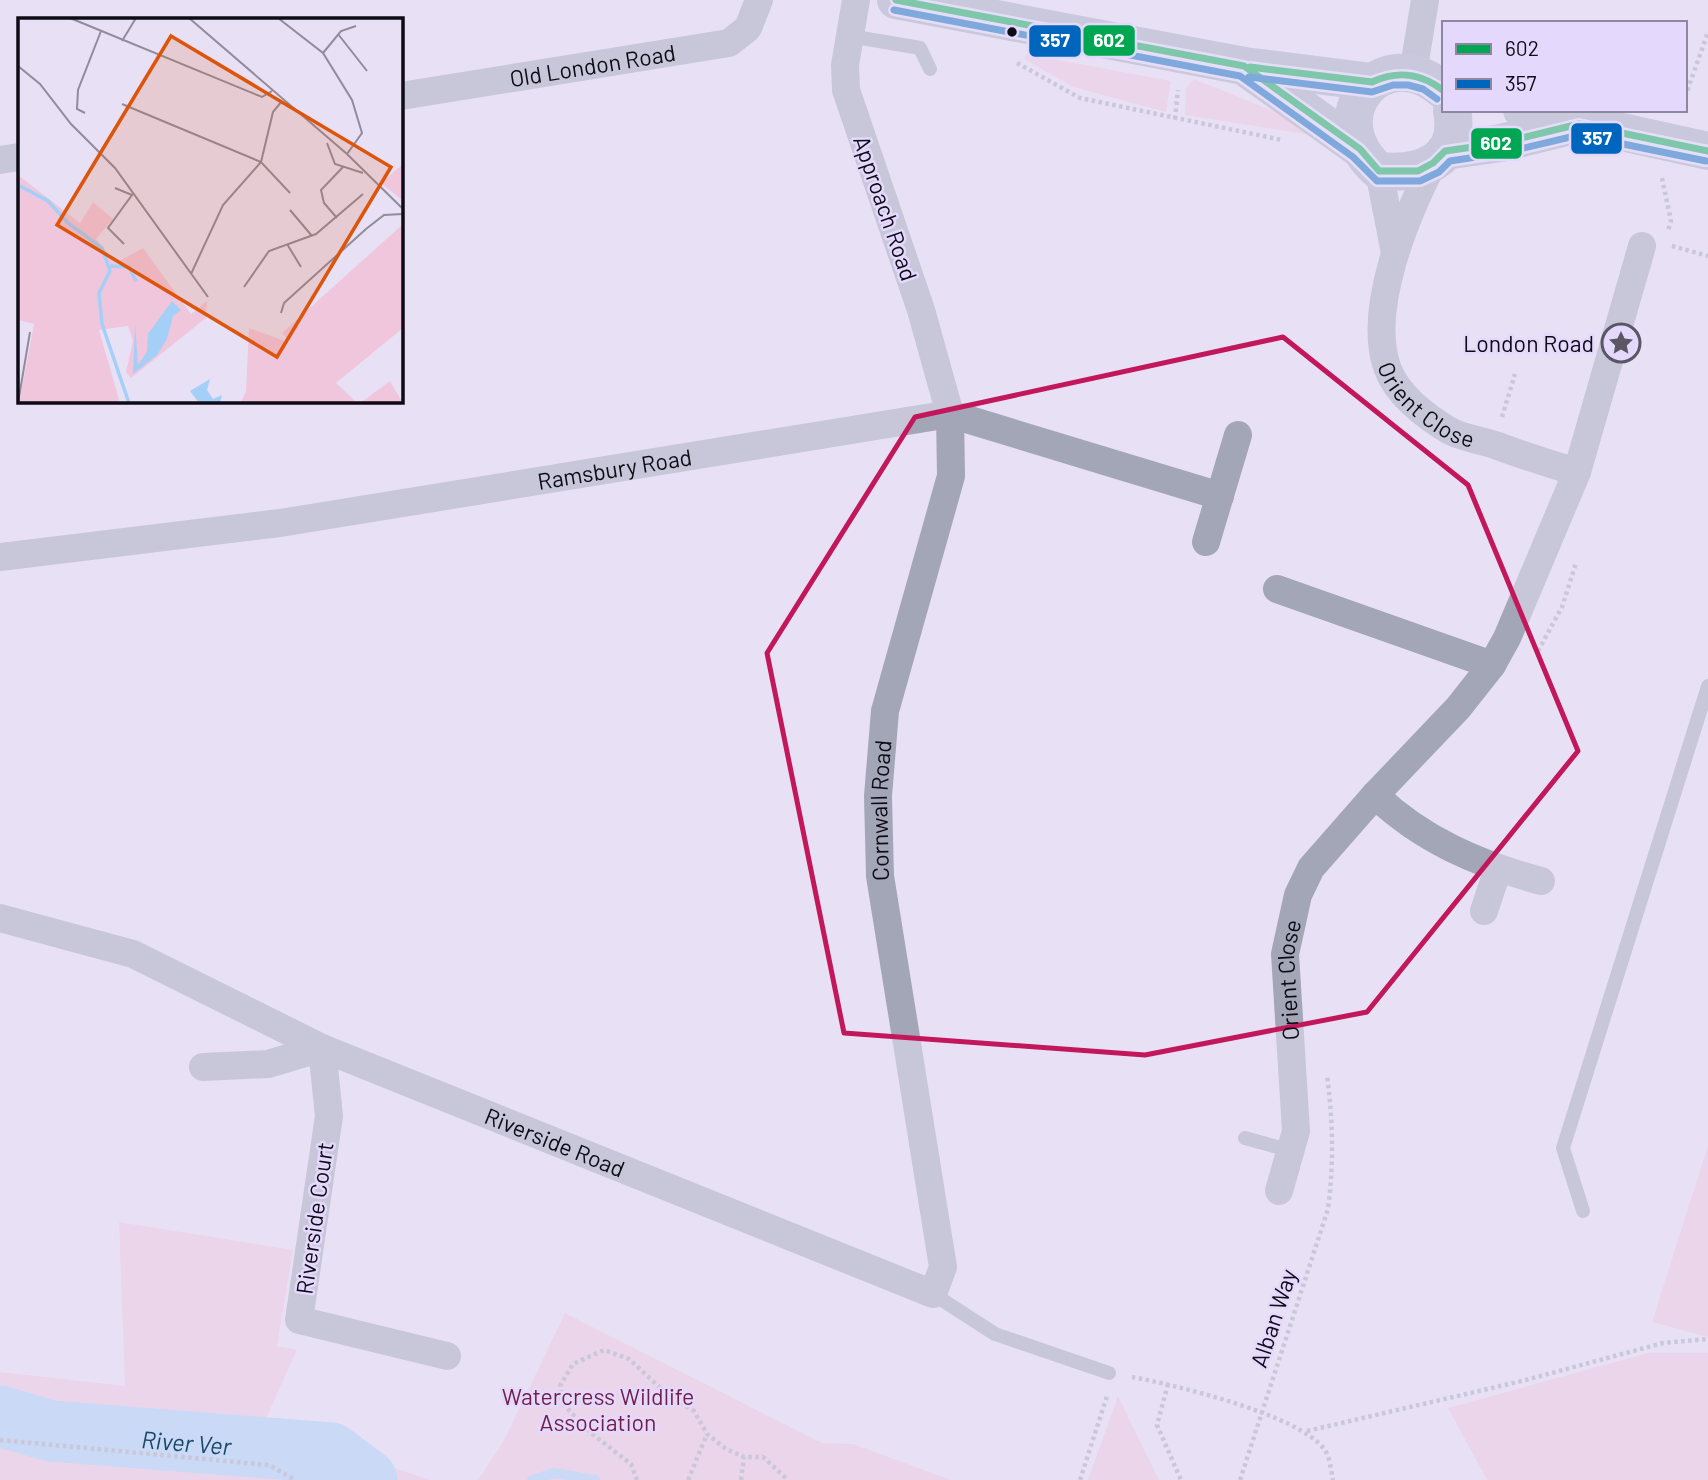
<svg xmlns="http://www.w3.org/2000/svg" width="1708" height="1480" viewBox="0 0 1708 1480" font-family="Barlow,sans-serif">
	<rect width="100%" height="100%" fill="#e8e1f5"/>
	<path fill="#f0c6dd" d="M 1027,54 L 1171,81 L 1166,112 L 1073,87 L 1024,59 Z
		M 1194,79 L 1273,111 L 1311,135 L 1185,115 L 1186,88 Z
		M 1708,1145 L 1708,1337 L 1652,1322 Z
		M 119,1222 L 293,1250 L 277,1346 L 297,1350 L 263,1425 L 430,1480 L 0,1480 L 0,1372 L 125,1386 Z
		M 565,1313 L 822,1443 L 853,1444 L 951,1480 L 478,1480 L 504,1440 Z
		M 1648,1353 L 1708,1353 L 1708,1480 L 1487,1480 L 1448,1408 Z
		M 1118,1396 L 1159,1480 L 1088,1480 Z"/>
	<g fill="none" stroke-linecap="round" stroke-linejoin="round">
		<path stroke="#a4cff7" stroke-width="10" d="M 532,1480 L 554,1473 L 595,1480"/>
		<path stroke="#a4cff7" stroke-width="61" id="s1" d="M 0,1416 L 51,1431 L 331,1453 L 367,1480"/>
		<path stroke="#a7a7b6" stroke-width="4.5" stroke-dasharray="3.5 3.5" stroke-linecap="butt" d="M 1017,63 L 1080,98 L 1282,140
			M 1685,97 L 1708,32
			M 1175,119 L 1178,90
			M 1662,178 L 1671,221 L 1668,231
			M 1672,246 L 1708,256
			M 1502,417 L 1515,374
			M 1538,651 L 1562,607 L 1576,563
			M 1132,1377 C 1176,1385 1299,1415 1324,1449 C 1330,1456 1331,1471 1333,1480
			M 1168,1384 L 1157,1425 L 1181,1480
			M 1307,1431 L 1522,1381 L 1663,1343 L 1708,1339
			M 0,1440 L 269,1465 L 295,1480
			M 637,1480 L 631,1464 L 591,1433 L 562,1403 L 560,1386 L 573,1364 L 604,1350 L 629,1359 L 670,1397 L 694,1411 L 707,1434 L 726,1449 L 744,1457 L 763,1457 L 788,1480
			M 688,1480 L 707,1434
			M 741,1480 L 744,1457
			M 1080,1480 L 1107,1396
			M 1240,1480 L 1328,1209 C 1334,1163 1333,1121 1327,1075"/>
		<path stroke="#a3a6b7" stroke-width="14" d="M 850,36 L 920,48 L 930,69
			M 1245,1138 L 1292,1151
			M 1583,1211 L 1563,1148 L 1708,686
			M 933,1294 L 995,1334 L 1109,1373"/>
		<g stroke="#a3a6b7" stroke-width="28">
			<path d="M 1413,73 L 1425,0"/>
			<path id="s2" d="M 401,96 L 729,43 L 748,28 L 759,0"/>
			<path d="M 0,160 L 19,157"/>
			<path id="s3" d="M 1433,163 C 1406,216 1367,308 1387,367 C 1396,394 1426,417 1450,431 C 1463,438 1481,440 1495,445 C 1522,455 1549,464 1577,472"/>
			<path d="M 1379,171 L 1395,253"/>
			<path d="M 1206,542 L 1238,435"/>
			<path id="s4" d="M 0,557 L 280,523 L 950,414 L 1220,496"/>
			<path d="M 1277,589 L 1492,665"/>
			<path d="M 1375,795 C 1422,840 1478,864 1541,881"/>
			<path d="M 1484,911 L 1498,869"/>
			<path id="s5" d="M 0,918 L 133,954 L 322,1048 L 933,1294 L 943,1267 L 880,876 L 878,796 L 885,711 L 951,476 L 950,414 L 921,310 L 846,90 L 845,65 L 856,0"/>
			<path d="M 203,1067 L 268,1064 L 322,1048 L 329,1116 L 299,1320 L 447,1356"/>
			<path id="s6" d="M 1279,1191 L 1296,1131 L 1285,954 L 1298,895 L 1311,868 L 1375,795 L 1458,708 L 1492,665 L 1507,638 L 1577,472 L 1642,246"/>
		</g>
		<path stroke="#a7a9bd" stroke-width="38" d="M 896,0 L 1244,66 L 1372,82
			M 1249,70 L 1360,149
			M 1444,91 C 1384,36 1316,117 1379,171 C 1421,175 1462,161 1452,110
			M 1522,110 L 1708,151
			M 1445,151 L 1501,143 L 1574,125"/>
		<defs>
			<path id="bus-1" d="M 896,0 L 1244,66 L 1360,149 L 1379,171 L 1418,171 L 1433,163 L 1445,151 L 1501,143 L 1579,124 L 1708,151
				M 1250,67 L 1372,82 C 1398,70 1421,73 1444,91"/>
			<path id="bus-2" d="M 894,10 L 1240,76 L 1353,157 L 1377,181 L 1420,181 L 1439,172 L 1450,161 L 1503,153 L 1579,135 L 1706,161
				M 1249,77 L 1372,92 L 1393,85 L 1408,85 L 1423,89 L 1437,99"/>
		</defs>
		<use href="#bus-1" stroke="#e4d9fd" stroke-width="12"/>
		<use href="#bus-2" stroke="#e4d9fd" stroke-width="12"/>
		<use href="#bus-1" stroke="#00a651" stroke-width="7"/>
		<use href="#bus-2" stroke="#0065bd" stroke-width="7"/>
	</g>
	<path d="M0 0H1708V1480H0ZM 1283,337 L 1468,485 L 1578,751 L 1367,1012 L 1145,1055 L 844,1033 L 767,653 L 915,417 Z" fill="#e8e1f5" fill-opacity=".55" fill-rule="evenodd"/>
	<path fill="none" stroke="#c2185b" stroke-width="5" stroke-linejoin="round" d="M 1283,337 L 1468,485 L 1578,751 L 1367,1012 L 1145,1055 L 844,1033 L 767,653 L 915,417 Z"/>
	<defs>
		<symbol id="sight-ring" viewBox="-11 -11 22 22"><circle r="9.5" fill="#e4d9fd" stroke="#5a5664" stroke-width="1.5"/><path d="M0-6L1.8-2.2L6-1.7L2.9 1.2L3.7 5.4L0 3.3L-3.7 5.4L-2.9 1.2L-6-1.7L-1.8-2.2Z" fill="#5a5664"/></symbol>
	</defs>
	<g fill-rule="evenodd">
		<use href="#sight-ring" x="1599" y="321" width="44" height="44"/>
	</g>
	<circle fill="#0e0b16" stroke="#e4d9fd" stroke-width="2.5" cx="1012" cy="32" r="6"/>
	<g text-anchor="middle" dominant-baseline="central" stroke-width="5" stroke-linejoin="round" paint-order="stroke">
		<g font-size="23" fill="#0e0b16" stroke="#e4d9fd">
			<text stroke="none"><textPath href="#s2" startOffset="194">Old London Road</textPath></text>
			<text transform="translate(886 208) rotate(71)">Approach Road</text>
			<text stroke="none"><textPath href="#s3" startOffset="270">Orient Close</textPath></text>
			<text stroke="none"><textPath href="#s4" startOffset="621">Ramsbury Road</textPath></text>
			<text stroke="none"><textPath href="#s5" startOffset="1498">Cornwall Road</textPath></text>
			<text stroke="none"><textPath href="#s6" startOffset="214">Orient Close</textPath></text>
			<text stroke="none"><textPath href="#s5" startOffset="600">Riverside Road</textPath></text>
			<text transform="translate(314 1218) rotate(-82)">Riverside Court</text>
			<text transform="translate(1273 1318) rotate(-72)">Alban Way</text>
		</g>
		<g font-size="23" fill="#0e0b16" stroke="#e4d9fd" text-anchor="end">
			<text x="1594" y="343">London Road</text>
		</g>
		<g font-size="23" fill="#721d46" stroke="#e4d9fd">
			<text x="598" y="1396">Watercress Wildlife<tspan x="598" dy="26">Association</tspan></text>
		</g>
		<g font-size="24" font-style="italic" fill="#194969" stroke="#e4d9fd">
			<text stroke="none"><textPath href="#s1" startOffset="189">River Ver</textPath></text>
		</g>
	</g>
	<g transform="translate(18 18)">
		<rect width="385" height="385" fill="#e8e1f5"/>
		<path d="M 385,146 L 385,183 L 363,165 ZM 0,157 L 62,205 L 75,184 L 95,201 L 78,221 L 98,245 L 125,230 L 173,296 L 189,283 L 188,300 L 113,360 L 108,354 L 115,323 L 110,308 L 81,312 L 102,385 L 1,385 L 16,306 L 0,302 ZM 385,206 L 385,310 L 318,365 L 339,385 L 222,385 L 228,374 L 231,310 L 273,325 L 264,315 ZM 372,363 L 385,385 L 342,385 L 353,377 Z" fill="#f0c6dd"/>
		<path d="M 154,283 L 163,292 L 155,298 L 149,321 L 139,337 L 115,356 L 117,306 L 120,347 L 129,334 L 130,316 ZM 192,361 L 189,372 L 195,381 L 204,377 L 202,385 L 181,385 L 172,373 Z" fill="#a4cff7"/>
		<path fill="none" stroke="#a4cff7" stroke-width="3.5" d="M 0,167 L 30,183 L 50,205 L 84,230 L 92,253 L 81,275 L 84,306 L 111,385M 92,248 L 111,249 L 118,263"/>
		<path fill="none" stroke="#918b9c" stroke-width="2" d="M 52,0 L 244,79 L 254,73M 171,0 L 329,136 L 385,191M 260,0 L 305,35 L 334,82 L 344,115 L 329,136M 320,16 L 349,53M 104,23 L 118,0M 305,35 L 323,13 L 338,8M 0,48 L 22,66 L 53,106 L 97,150 L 190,279M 104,86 L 243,144 L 272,175M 67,95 L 59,91 L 60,72 L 83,13M 309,125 L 317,146 L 345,155M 97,170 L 114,177 L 90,210 L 106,226M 272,192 L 294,218M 319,200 L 306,185 L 303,172 L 325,149M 269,226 L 283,249M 173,256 L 205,187 L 243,144 L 255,94 L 264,83M 226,269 L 251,233 L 298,216 L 345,176M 263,295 L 266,285 L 348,211 L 366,197 L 385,196M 0,385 L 12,314"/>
		<path fill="#dd550c" fill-opacity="0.15" stroke="#dd550c" stroke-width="3.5" d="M 153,18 L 373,149 L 259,339 L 39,207 Z"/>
		<rect width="385" height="385" fill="none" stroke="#0e0b16" stroke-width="3.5"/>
	</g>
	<g stroke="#e4d9fd" stroke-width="2.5">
		<rect x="1082" y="24" width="54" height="33" rx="7" fill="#00a651"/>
		<rect x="1028" y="24" width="54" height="34" rx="7" fill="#0065bd"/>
		<rect x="1570" y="122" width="53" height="33" rx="7" fill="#0065bd"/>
		<rect x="1470" y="127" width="53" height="33" rx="7" fill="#00a651"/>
	</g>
	<g font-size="19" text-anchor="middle" font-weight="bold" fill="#fff">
		<text x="1109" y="47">602</text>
		<text x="1055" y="47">357</text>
		<text x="1597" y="145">357</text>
		<text x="1496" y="150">602</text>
	</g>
	<rect x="1442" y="21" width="245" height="91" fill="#e4d9fd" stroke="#8e87a1" stroke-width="2"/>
	<rect x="1456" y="44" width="35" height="10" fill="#00a651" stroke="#8e87a1" stroke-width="2"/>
	<text x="1505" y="56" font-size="21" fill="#0e0b16">602</text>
	<rect x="1456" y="79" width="35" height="10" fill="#0065bd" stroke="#8e87a1" stroke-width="2"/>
	<text x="1505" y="91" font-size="21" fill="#0e0b16">357</text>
</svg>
